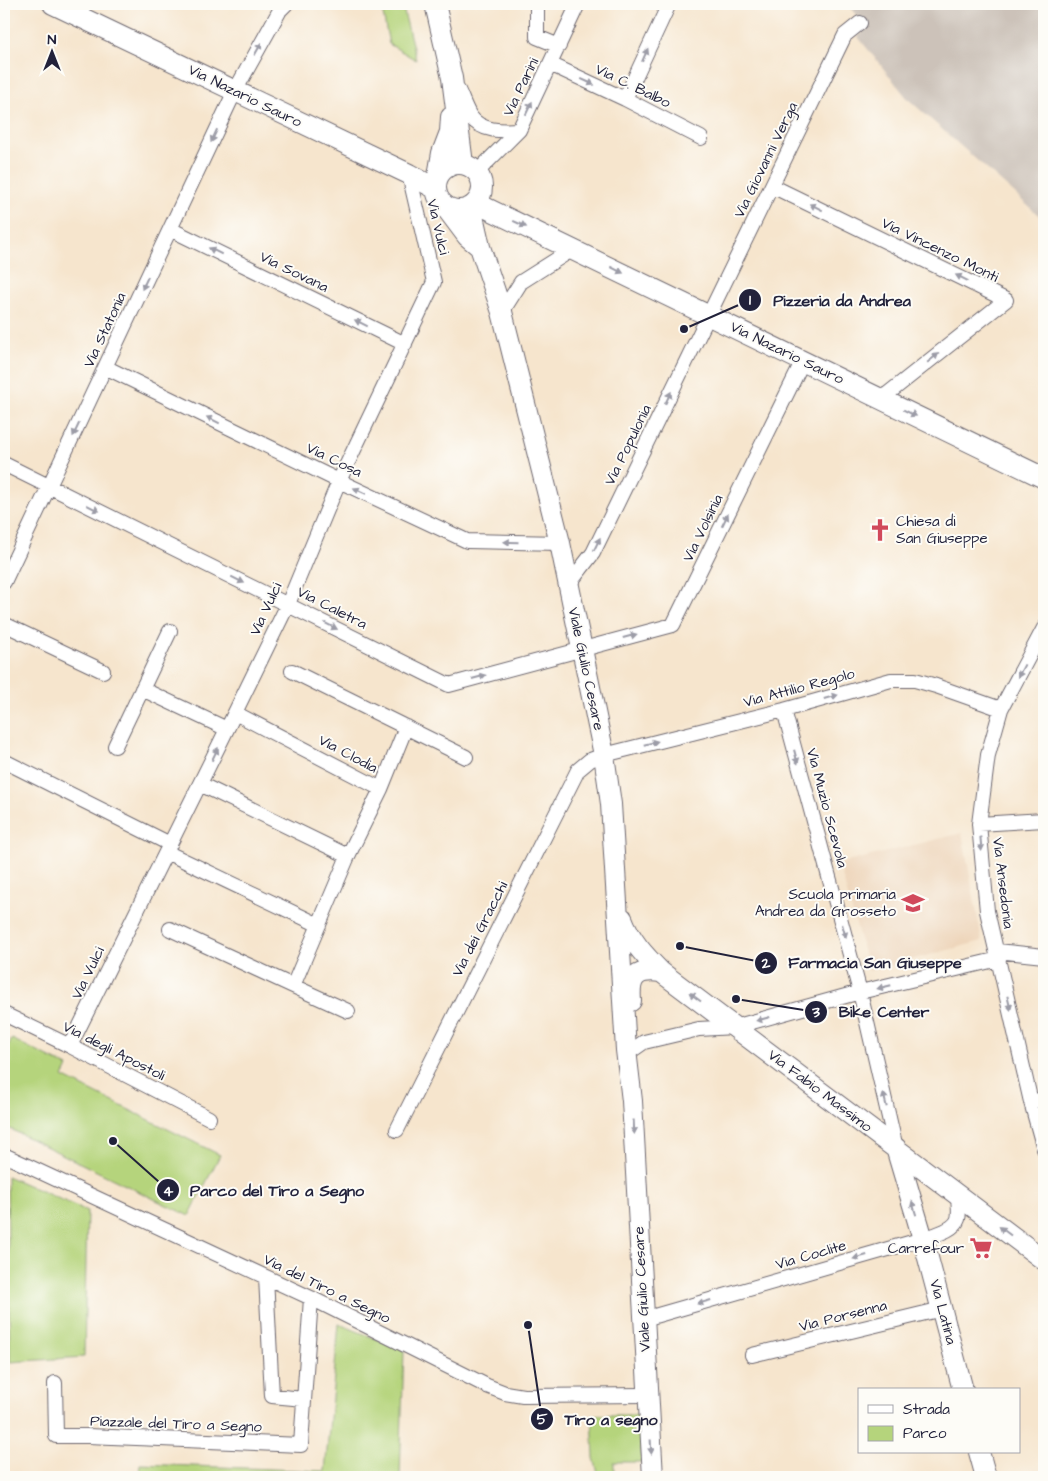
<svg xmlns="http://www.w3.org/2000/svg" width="1048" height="1481" viewBox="0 0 1048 1481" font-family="'Architects Daughter',sans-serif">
	<rect width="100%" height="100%" fill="#fdfcf7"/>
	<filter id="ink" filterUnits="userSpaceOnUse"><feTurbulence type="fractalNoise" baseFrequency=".02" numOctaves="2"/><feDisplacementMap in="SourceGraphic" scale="10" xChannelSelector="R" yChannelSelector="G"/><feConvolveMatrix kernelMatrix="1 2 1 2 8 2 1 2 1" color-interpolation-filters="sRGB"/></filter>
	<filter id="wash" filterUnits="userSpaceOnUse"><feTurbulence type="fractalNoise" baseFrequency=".0096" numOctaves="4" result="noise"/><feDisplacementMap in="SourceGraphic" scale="20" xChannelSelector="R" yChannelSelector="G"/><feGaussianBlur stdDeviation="1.12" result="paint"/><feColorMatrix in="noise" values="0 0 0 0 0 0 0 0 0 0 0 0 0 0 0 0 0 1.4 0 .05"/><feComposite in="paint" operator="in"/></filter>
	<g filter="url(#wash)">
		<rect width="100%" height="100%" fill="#f6e5cd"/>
		<path fill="#eed6bb" d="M 962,833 L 982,941 L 869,971 L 839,864 Z"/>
		<path fill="#ccc2b9" d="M 849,4 L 1044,4 L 1044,220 L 908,99 L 858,37 L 865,30 L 860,18 L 853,11 Z"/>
		<path fill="#b5d47c" stroke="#6c7b5c" d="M 381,4 L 402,4 L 416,60 L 389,44 Z
			M 12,1039 L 68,1067 L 63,1077 L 220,1155 L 189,1216 L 4,1126 L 4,1051 L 5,1051 Z
			M 7,1176 L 87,1211 L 84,1357 L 10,1362 Z
			M 339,1324 L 404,1350 L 400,1477 L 139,1477 L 140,1464 L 325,1471 Z
			M 592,1415 L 639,1415 L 642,1462 L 614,1462 L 614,1477 L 599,1477 L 594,1458 Z"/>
	</g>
	<g filter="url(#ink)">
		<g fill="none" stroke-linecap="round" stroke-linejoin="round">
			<defs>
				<path id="street" d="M 537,4 L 537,37 L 559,46
					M 550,64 L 625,99 L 701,138
					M 458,90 C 462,98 465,108 470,116 C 481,132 502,131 519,130
					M 625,99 L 669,4
					M 477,172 L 519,130 L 578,4
					M 772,186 L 1006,300 L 881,399
					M 170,229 L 405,344
					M 502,312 L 521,282 L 573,249
					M 105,367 L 339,481 L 467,541 L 560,543
					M 4,464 L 449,685 L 673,625 L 803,361
					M 4,582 L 235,91 L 280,10 L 286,4
					M 569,584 L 593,553 L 845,35 L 860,23
					M 4,624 L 103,671
					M 1044,628 L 1001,709 L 988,755 L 979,824 L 987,911 L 1031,1102 L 1044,1149
					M 292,671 L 466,757
					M 142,689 L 227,729
					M 784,710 L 860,992 L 896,1148
					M 115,746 L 170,631
					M 4,761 L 170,844
					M 200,784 L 348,856
					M 381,789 L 406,727
					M 979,824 L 1044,820
					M 166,852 L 319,925
					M 170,929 L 293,986 L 348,856 L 381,789 L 235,713
					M 997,951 L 1044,956
					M 293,986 L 348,1011
					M 4,1014 L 70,1046 L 209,1118
					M 70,1046 L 227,729 L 288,604 L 339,481 L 434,282 L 409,174
					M 634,1049 L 644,1042 L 699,1029 L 734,1027 L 860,992 L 999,959
					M 1031,1102 L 1044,1099
					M 397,1130 L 578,770 L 590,760 L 604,755 L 784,710 L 891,680 L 915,680 L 936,686 L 1001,709
					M 4,1155 L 311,1298 L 487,1386 L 505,1393 L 523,1396 L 648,1395
					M 266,1277 L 272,1396 L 304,1399
					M 644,1319 L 923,1239 C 933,1235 954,1231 958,1219 C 960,1212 958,1202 958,1195
					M 752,1355 L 942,1309
					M 55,1383 L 56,1436 L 88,1436 L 301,1445 L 311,1298"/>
				<path id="secondary" d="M 53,4 L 409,174 L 436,189
					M 435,4 L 452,78 L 463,164
					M436 187a23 23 0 1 1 46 0a23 23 0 1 1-46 0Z
					M 438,176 L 442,153 L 450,132 L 451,117
					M 476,203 L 1044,478
					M 443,204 L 467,236 L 480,247
					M 471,207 L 480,247 L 502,312 L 560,543 L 604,755 L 611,804 L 626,1050 L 632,1101 L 653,1477
					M 622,918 C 630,940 644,955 661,972 L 1044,1260
					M 631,1001 C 629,977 636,969 661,972
					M 896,1148 L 923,1239 L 963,1390
					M 979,1452 L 986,1477"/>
			</defs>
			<use href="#street" stroke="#6c666e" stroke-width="16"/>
			<use href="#secondary" stroke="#6c666e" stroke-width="22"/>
			<use href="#street" stroke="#fff" stroke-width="14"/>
			<use href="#secondary" stroke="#fff" stroke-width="20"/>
		</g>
		<defs><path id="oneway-solid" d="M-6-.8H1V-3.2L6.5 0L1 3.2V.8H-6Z" transform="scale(1.25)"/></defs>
		<g fill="#9c9ca7">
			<use href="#oneway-solid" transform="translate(258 49) rotate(-61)"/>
			<use href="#oneway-solid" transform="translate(645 55) rotate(-66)"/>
			<use href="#oneway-solid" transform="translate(588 82) rotate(25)"/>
			<use href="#oneway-solid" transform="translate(529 108) rotate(-64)"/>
			<use href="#oneway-solid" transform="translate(214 136) rotate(115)"/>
			<use href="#oneway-solid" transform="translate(816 207) rotate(-154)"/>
			<use href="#oneway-solid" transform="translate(520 224) rotate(25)"/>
			<use href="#oneway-solid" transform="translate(215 251) rotate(-154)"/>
			<use href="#oneway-solid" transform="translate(617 270) rotate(26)"/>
			<use href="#oneway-solid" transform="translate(962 278) rotate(-154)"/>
			<use href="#oneway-solid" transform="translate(145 283) rotate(115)"/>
			<use href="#oneway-solid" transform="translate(361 323) rotate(-154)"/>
			<use href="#oneway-solid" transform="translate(933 358) rotate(-39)"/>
			<use href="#oneway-solid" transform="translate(668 398) rotate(-64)"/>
			<use href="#oneway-solid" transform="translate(910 413) rotate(26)"/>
			<use href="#oneway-solid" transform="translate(213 420) rotate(-154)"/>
			<use href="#oneway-solid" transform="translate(76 430) rotate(115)"/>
			<use href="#oneway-solid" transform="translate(360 491) rotate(-155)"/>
			<use href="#oneway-solid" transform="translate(93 508) rotate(26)"/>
			<use href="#oneway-solid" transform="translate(725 520) rotate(-64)"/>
			<use href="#oneway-solid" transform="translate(511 542) rotate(-178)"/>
			<use href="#oneway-solid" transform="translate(597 544) rotate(-64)"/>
			<use href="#oneway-solid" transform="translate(238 580) rotate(26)"/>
			<use href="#oneway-solid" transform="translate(331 626) rotate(27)"/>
			<use href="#oneway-solid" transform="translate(630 636) rotate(-15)"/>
			<use href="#oneway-solid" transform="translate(1021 671) rotate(118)"/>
			<use href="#oneway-solid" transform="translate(479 677) rotate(-15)"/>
			<use href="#oneway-solid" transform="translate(831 697) rotate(-16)"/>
			<use href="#oneway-solid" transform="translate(651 743) rotate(-14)"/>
			<use href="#oneway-solid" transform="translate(215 754) rotate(-64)"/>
			<use href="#oneway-solid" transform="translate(796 757) rotate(75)"/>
			<use href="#oneway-solid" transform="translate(981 844) rotate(85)"/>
			<use href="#oneway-solid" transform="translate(844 931) rotate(75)"/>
			<use href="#oneway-solid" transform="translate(884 987) rotate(166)"/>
			<use href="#oneway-solid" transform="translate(695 997) rotate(-143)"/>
			<use href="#oneway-solid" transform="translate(1009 1003) rotate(77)"/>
			<use href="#oneway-solid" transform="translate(763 1019) rotate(165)"/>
			<use href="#oneway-solid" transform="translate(885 1100) rotate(-103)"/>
			<use href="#oneway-solid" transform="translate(634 1127) rotate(87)"/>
			<use href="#oneway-solid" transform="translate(914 1208) rotate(-107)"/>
			<use href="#oneway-solid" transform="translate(1005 1231) rotate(-143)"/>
			<use href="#oneway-solid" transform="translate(860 1257) rotate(164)"/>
			<use href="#oneway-solid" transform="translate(704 1302) rotate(164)"/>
			<use href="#oneway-solid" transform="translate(651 1447) rotate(87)"/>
		</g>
	</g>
	<defs>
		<symbol id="church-bare" viewBox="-9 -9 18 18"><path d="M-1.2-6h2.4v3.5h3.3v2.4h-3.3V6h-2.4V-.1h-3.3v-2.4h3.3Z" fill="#d1495b" stroke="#fdfcf7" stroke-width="2.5" paint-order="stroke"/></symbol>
		<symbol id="school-bare" viewBox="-9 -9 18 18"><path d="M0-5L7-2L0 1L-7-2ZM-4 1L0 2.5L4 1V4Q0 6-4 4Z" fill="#d1495b" stroke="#fdfcf7" stroke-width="2.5" paint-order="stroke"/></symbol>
		<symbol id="supermarket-bare" viewBox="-9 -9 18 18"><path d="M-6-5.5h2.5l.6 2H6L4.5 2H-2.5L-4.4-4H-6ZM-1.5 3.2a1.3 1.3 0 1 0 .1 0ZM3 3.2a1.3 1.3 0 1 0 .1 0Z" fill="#d1495b" stroke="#fdfcf7" stroke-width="2.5" paint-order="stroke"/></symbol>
	</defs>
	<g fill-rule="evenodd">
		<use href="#church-bare" x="864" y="514" width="32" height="32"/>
		<use href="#school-bare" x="897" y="887" width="32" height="32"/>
		<use href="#supermarket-bare" x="965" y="1232" width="32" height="32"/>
	</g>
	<g text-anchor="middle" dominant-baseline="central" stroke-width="4" stroke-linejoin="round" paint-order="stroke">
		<g font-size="15" fill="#22223b" stroke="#fdfcf7">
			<text transform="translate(633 86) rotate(26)">Via C. Balbo</text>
			<text transform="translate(521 87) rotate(-64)">Via Parini</text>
			<text transform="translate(245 96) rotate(26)">Via Nazario Sauro</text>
			<text transform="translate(766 160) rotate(-64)">Via Giovanni Verga</text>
			<text transform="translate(438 227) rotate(77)">Via Vulci</text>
			<text transform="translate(940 250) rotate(26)">Via Vincenzo Monti</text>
			<text transform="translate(294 272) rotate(26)">Via Sovana</text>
			<text transform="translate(105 330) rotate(-65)">Via Statonia</text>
			<text transform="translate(787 353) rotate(26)">Via Nazario Sauro</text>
			<text transform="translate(628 445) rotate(-64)">Via Populonia</text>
			<text transform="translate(334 460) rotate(26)">Via Cosa</text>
			<text transform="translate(703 528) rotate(-64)">Via Volsinia</text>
			<text transform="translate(332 608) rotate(27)">Via Caletra</text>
			<text transform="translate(266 609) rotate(-65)">Via Vulci</text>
			<text transform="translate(586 669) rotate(78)">Viale Giulio Cesare</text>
			<text transform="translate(799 688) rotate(-15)">Via Attilio Regolo</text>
			<text transform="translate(348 754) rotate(28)">Via Clodia</text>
			<text transform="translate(827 808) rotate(75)">Via Muzio Scevola</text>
			<text transform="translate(1003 883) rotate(83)">Via Ansedonia</text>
			<text transform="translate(480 929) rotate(-63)">Via dei Gracchi</text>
			<text transform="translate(88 973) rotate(-64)">Via Vulci</text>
			<text transform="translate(114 1051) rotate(27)">Via degli Apostoli</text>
			<text transform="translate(820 1091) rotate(37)">Via Fabio Massimo</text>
			<text transform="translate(811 1255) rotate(-16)">Via Coclite</text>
			<text transform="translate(327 1289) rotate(26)">Via del Tiro a Segno</text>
			<text transform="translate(642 1289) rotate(-93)">Viale Giulio Cesare</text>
			<text transform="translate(943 1312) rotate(75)">Via Latina</text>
			<text transform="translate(843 1316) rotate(-14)">Via Porsenna</text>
			<text transform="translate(176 1424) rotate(2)">Piazzale del Tiro a Segno</text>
		</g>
		<g font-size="15" fill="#22223b" stroke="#fdfcf7" text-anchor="end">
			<text x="896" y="521" text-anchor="start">Chiesa di<tspan x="896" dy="17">San Giuseppe</tspan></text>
			<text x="896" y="894">Scuola primaria<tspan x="896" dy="17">Andrea da Grosseto</tspan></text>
			<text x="964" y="1248">Carrefour</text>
		</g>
	</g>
	<path fill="none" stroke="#22223b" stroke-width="2" d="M684 329L750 300M680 946L766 963M736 999L816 1012M113 1141L168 1190M528 1325L542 1419"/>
	<g fill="#22223b" stroke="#fdfcf7" stroke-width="2">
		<circle cx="684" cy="329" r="5"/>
		<circle cx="680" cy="946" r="5"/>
		<circle cx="736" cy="999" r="5"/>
		<circle cx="113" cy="1141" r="5"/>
		<circle cx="528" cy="1325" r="5"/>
		<circle cx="750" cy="300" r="12"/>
		<circle cx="766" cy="963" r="12"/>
		<circle cx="816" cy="1012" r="12"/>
		<circle cx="168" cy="1190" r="12"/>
		<circle cx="542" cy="1419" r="12"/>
	</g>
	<g font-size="15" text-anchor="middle" font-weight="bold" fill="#fff">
		<text x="750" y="305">1</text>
		<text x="766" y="968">2</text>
		<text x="816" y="1017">3</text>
		<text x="168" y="1196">4</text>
		<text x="542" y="1424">5</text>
	</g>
	<g font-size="16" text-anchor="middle" font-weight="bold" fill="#22223b" stroke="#fdfcf7" stroke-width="4" stroke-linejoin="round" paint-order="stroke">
		<text x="842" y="306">Pizzeria da Andrea</text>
		<text x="875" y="968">Farmacia San Giuseppe</text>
		<text x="884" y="1017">Bike Center</text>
		<text x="277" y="1196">Parco del Tiro a Segno</text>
		<text x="611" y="1425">Tiro a segno</text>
	</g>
	<rect width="1048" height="1481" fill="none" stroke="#fdfcf7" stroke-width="20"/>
	<rect x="858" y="1388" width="162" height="65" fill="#fdfcf7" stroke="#a5a5ac"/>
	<rect x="868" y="1405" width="25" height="8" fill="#ffffff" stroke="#a5a5ac"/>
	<text x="903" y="1414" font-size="15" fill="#22223b">Strada</text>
	<rect x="868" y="1426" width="25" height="15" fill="#b5d47c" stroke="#a5a5ac"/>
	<text x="903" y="1438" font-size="15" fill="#22223b">Parco</text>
	<g transform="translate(52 52)" stroke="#fdfcf7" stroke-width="4" paint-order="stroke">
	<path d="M0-4L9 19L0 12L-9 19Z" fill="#22223b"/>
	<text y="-8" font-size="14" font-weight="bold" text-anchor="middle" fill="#22223b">N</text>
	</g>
</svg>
